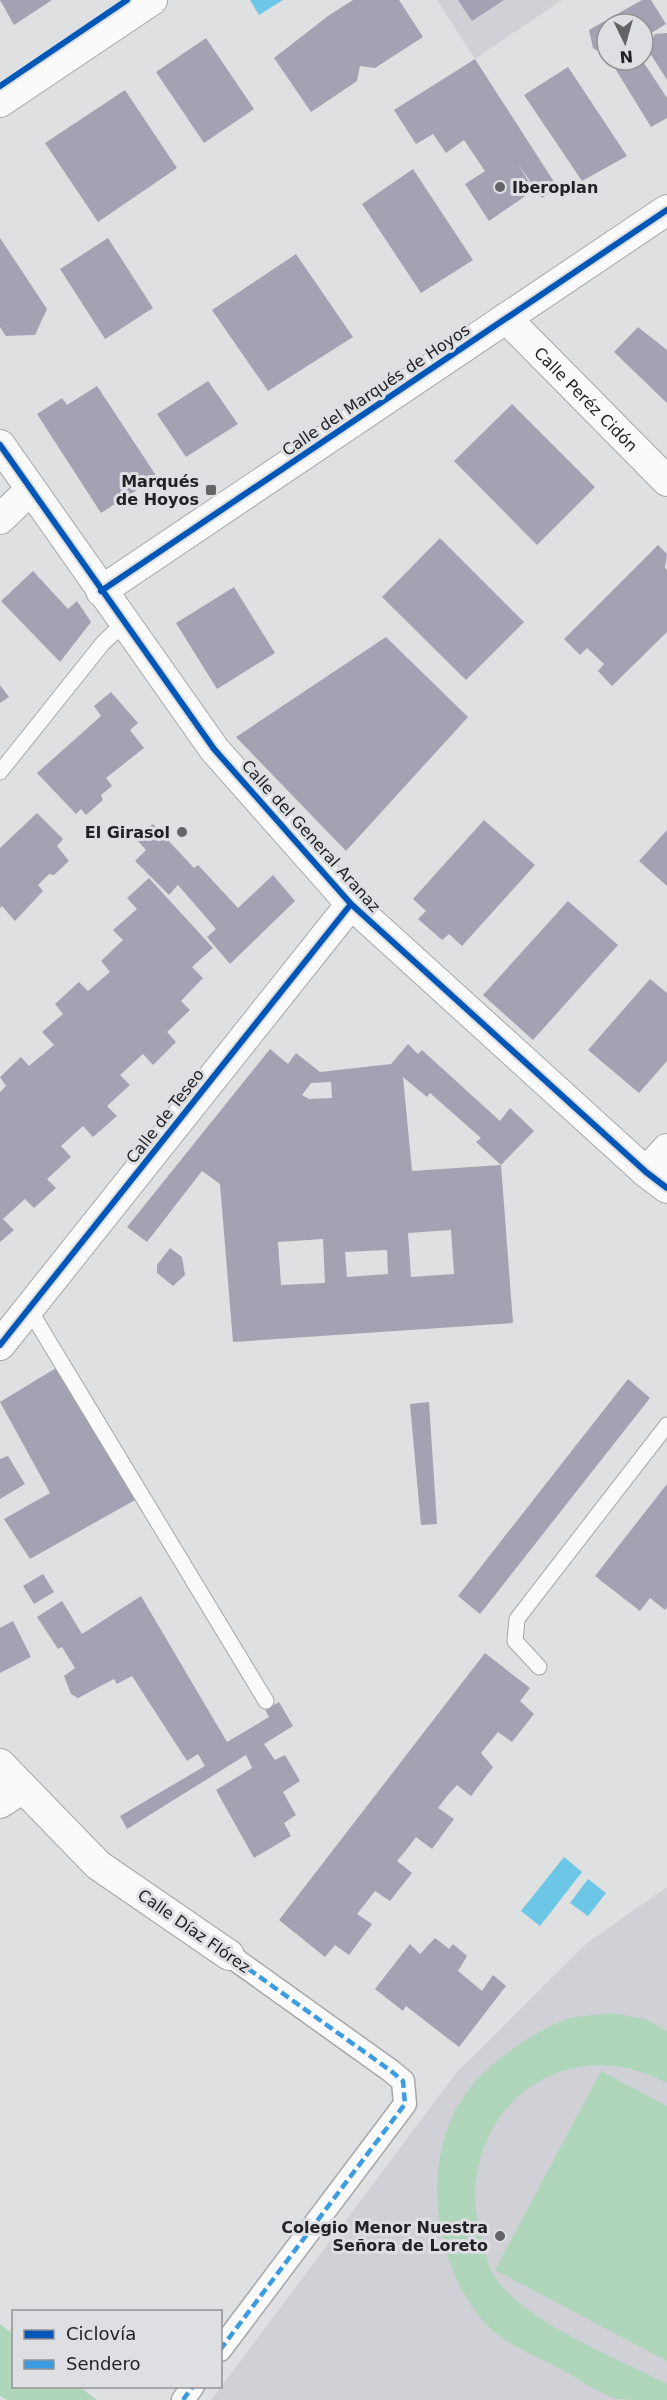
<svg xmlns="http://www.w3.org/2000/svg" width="667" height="2400" viewBox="0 0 667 2400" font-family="'DejaVu Sans',sans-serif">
	<rect width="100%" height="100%" fill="#dfe0e1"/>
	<path fill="#d0d0d7" d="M 437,0 L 562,0 L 475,59 Z
		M 667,1887 L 667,2400 L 211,2400 L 456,2073 L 587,1943 Z"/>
	<path fill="#afd6ba" d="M 611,2013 L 645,2019 L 667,2031 L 667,2083 C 557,2024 449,2121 481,2237 C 485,2251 488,2268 497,2280 C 528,2323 619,2359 667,2384 L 667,2400 C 652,2400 631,2400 617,2399 C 596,2392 576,2377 557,2367 C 536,2356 510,2346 493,2331 C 430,2271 416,2152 473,2084 C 493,2060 540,2027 571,2018 C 584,2015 598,2015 611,2013 Z
		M 601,2071 L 667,2106 L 667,2361 L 495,2270 Z
		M 0,2324 L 13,2334 L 14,2386 L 80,2387 L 97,2400 L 7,2400 L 0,2396 Z"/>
	<path fill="#6cc6e5" d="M 250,0 L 283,0 L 259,15 Z
		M 564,1857 L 582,1872 L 540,1926 L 521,1911 Z
		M 588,1879 L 606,1893 L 588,1916 L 570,1903 Z"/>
	<path fill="#a3a2b2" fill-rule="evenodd" d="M 0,0 L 52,0 L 14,25 Z
		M 353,0 L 399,0 L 423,37 L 375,68 L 360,66 L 357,81 L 311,112 L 274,58 L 328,16 Z
		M 458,0 L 504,0 L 472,21 Z
		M 642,0 L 651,0 L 666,24 L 643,38 L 643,24 L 607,24 L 607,57 L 593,48 L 589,30 Z
		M 667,33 L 667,80 L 648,50 L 655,34 Z
		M 206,38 L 254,109 L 204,143 L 156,72 Z
		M 475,59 L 558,188 L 542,198 L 518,164 L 534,190 L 489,221 L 465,184 L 485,171 L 464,140 L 446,153 L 433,134 L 416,144 L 394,110 Z
		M 621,60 L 642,60 L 667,98 L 667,118 L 651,127 L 616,70 Z
		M 568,67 L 627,156 L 582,181 L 524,95 Z
		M 125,90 L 177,168 L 98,222 L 45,143 Z
		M 413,169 L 473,260 L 421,293 L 362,204 Z
		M 0,238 L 47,309 L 35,335 L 6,336 L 0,327 Z
		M 108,238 L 153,308 L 105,339 L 60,269 Z
		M 296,254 L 353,337 L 268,391 L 212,310 Z
		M 638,327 L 667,350 L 667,403 L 614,352 Z
		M 208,381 L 238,424 L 186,457 L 157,414 Z
		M 97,386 L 157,477 L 101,513 L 37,414 L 62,398 L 67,405 Z
		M 512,404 L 595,487 L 537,545 L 454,461 Z
		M 440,538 L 524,622 L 466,680 L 382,597 Z
		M 658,545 L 667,554 L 665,568 L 667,570 L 667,632 L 612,686 L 598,671 L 604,664 L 587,648 L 580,655 L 564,639 Z
		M 33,571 L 68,609 L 77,601 L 91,622 L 60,662 L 1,601 Z
		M 234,587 L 275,653 L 217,689 L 176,623 Z
		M 386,637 L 468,717 L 346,851 L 236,737 Z
		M 0,685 L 9,697 L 0,703 Z
		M 111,692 L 138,723 L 130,730 L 144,748 L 106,778 L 112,786 L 101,795 L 103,800 L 86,815 L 81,809 L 76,814 L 37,773 L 101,716 L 94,706 Z
		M 37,813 L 63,839 L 57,846 L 69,861 L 54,875 L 49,874 L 38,885 L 43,891 L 15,921 L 2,906 L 0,908 L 0,848 Z
		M 484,820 L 535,865 L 462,946 L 449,934 L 442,940 L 418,919 L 426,911 L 413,899 Z
		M 153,824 L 194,868 L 198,865 L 238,908 L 273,875 L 295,901 L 230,964 L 207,937 L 216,929 L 178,885 L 169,895 L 135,861 L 146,850 L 135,838 Z
		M 667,830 L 667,886 L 639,861 Z
		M 149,878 L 213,948 L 192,967 L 203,978 L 181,1001 L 190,1010 L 167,1032 L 176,1042 L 153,1065 L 143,1054 L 120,1075 L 130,1085 L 107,1106 L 117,1116 L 93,1137 L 83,1126 L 61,1146 L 71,1157 L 47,1179 L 56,1188 L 34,1208 L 25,1199 L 3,1219 L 14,1230 L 0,1242 L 0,1092 L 6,1086 L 0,1077 L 21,1057 L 29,1066 L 54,1045 L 42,1032 L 63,1014 L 55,1004 L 79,982 L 88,991 L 110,972 L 101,961 L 123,940 L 113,930 L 137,909 L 127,898 Z
		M 568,901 L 618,945 L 533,1040 L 483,995 Z
		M 650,979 L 667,993 L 667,1061 L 639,1093 L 588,1050 Z
		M 408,1044 L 418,1054 L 422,1050 L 500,1121 L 510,1108 L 534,1131 L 501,1165 L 476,1142 L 481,1138 L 430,1093 L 427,1097 L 403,1077 L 412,1171 L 501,1165 L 513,1323 L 233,1342 L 220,1184 L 202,1171 L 147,1242 L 127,1227 L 270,1049 L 288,1064 L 296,1053 L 320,1072 L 391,1064 ZM 331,1082 L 332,1098 L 309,1099 L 302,1095 L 311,1083 ZM 451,1230 L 454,1274 L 411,1277 L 408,1233 ZM 323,1239 L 325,1283 L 281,1285 L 278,1242 ZM 387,1250 L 388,1274 L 347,1277 L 345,1252 Z
		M 170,1248 L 182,1257 L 185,1275 L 173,1286 L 157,1273 L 157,1265 Z
		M 56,1368 L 135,1500 L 30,1559 L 4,1519 L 50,1493 L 0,1402 Z
		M 628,1379 L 650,1398 L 480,1614 L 458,1596 Z
		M 429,1402 L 437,1524 L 421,1525 L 410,1404 Z
		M 8,1456 L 25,1484 L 0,1499 L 0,1459 Z
		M 667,1484 L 667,1607 L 665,1610 L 650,1598 L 640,1611 L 595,1576 Z
		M 43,1574 L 54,1592 L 34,1604 L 23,1586 Z
		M 141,1596 L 227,1742 L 269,1717 L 265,1710 L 279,1702 L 293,1726 L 264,1744 L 275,1760 L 285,1755 L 300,1781 L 283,1792 L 296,1815 L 284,1823 L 291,1836 L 254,1858 L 216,1790 L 252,1768 L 246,1755 L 127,1829 L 120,1816 L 205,1766 L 198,1754 L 187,1761 L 132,1676 L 117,1684 L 114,1679 L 78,1698 L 71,1694 L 64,1676 L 75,1668 L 62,1647 L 58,1649 L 37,1617 L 62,1601 L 82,1634 Z
		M 13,1621 L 31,1657 L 0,1673 L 0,1628 Z
		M 485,1653 L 530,1688 L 520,1701 L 534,1714 L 512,1742 L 498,1732 L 481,1753 L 493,1767 L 471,1796 L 457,1785 L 447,1796 L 438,1808 L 454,1819 L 432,1849 L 416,1837 L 407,1849 L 397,1861 L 412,1873 L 390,1901 L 375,1891 L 357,1914 L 372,1924 L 349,1955 L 335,1945 L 325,1957 L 279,1920 Z
		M 435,1938 L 449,1949 L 453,1944 L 467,1956 L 458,1971 L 482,1991 L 493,1975 L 506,1986 L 459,2047 L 406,2006 L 403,2011 L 375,1989 L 410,1944 L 420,1954 Z"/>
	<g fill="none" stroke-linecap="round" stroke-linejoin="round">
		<defs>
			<path id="service" d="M 0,772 L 103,643 L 124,623
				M 29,1309 L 266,1701
				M 539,1667 L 515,1641 L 517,1619 L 667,1425"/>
			<path id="pedestrian" d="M 220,2350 L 405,2104 L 403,2081 L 391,2071 L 229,1955
				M 183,2400 L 193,2386"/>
			<g id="minor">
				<path d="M 0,102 L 152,0"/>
				<path id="s1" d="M 506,318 L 667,481"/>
				<path d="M 0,445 L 214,749 L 351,904 L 646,1172 L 667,1188"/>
				<path d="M 0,519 L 25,495 L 29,487"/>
				<path d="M 101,591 L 667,210"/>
				<path d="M 646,1172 L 667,1149"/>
				<path d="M 0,1345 L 351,904"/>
				<path d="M 0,1764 L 98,1865 L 229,1955"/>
				<path d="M 0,1803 L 23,1788"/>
			</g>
		</defs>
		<use href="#service" stroke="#a6a7a8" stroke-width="17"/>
		<use href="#pedestrian" stroke="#a6a7a8" stroke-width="25"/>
		<use href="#minor" stroke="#a6a7a8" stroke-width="32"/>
		<use href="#service" stroke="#fafafa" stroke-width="15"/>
		<use href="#pedestrian" stroke="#fafafa" stroke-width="22"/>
		<use href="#minor" stroke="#fafafa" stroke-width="30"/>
		<path stroke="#3c9ce0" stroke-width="4.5" stroke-dasharray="9 4.5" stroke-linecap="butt" d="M 220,2350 L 405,2104 L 403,2081 L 391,2071 L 229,1955
			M 183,2400 L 193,2386"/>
		<defs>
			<path id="cycleway" d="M 0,86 L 127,0
				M 0,445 L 214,749 L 351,904 L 646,1172 L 667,1188
				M 101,591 L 667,210
				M 0,1345 L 351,904"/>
		</defs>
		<use href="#cycleway" stroke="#dedfe2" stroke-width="10"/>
		<use href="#cycleway" stroke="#0057b8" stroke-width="6"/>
	</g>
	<g fill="#646466" stroke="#dedfe2" stroke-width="2">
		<circle cx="500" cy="187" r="6"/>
		<rect x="205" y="484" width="12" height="12" rx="3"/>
		<circle cx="182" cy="832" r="6"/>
		<circle cx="500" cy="2236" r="6"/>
	</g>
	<g text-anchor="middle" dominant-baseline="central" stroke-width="6" stroke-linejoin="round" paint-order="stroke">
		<g font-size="16" font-weight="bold" fill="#222224" stroke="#dedfe2" text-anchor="end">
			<text x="512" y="187" text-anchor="start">Iberoplan</text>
			<text x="199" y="481">Marqués<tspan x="199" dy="18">de Hoyos</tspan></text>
			<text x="170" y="832">El Girasol</text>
			<text x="488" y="2227">Colegio Menor Nuestra<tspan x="488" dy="18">Señora de Loreto</tspan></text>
		</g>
		<g font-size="16" fill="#222224" stroke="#dedfe2">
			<text transform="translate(376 390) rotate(-34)">Calle del Marqués de Hoyos</text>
			<text stroke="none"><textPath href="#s1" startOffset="114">Calle Peréz Cidón</textPath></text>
			<text transform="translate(311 836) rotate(48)">Calle del General Aranaz</text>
			<text transform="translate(165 1116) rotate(-52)">Calle de Teseo</text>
			<text transform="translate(194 1931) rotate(35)">Calle Díaz Flórez</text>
		</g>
	</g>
	<rect x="12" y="2310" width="210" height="78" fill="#dedfe2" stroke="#939396" stroke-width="1.5"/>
	<rect x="24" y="2330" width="30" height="9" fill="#0057b8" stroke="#939396" stroke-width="1.5"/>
	<text x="66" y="2340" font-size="18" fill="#222224">Ciclovía</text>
	<rect x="24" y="2360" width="30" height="9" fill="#3c9ce0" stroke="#939396" stroke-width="1.5"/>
	<text x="66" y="2370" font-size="18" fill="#222224">Sendero</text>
	<g transform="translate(625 42) rotate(175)"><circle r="28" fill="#dedfe2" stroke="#939396" stroke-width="1.5"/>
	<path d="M0-4.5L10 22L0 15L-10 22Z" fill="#646466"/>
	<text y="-9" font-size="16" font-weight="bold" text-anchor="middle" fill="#222224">N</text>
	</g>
</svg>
